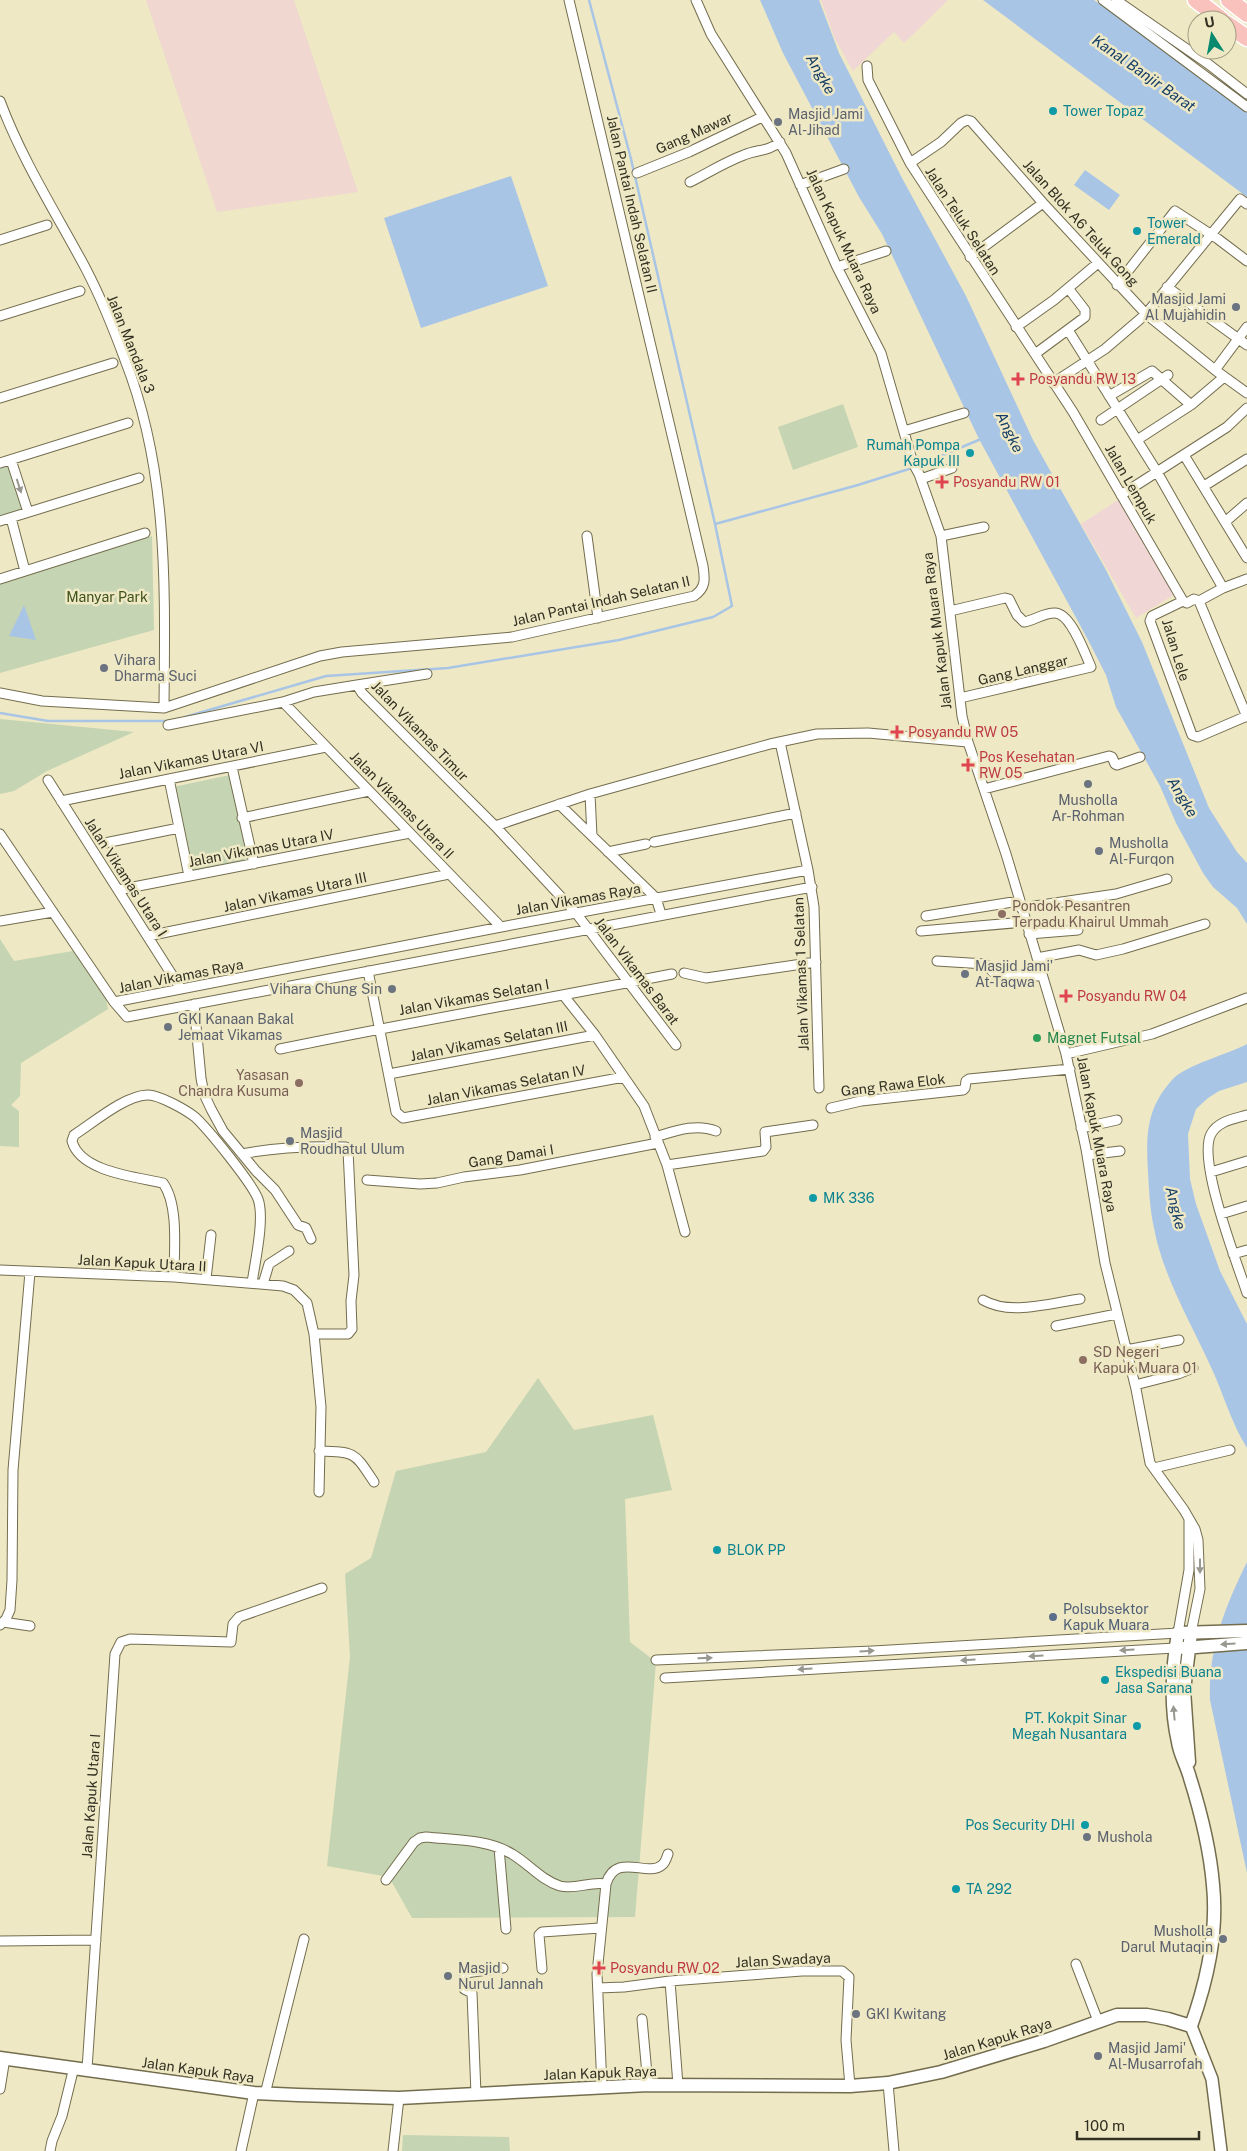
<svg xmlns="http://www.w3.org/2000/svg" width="1247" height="2151" viewBox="0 0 1247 2151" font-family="'Public Sans',sans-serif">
	<rect width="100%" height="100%" fill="#eee8c5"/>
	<path fill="#f0d6d5" d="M 821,0 L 948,0 L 904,43 L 894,32 L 853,71 L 835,39 Z
		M 1124,496 L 1180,591 L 1136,618 L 1081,524 Z"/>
	<path fill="#f0d7cf" d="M 146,0 L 294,0 L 358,192 L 217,212 Z"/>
	<path fill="#c5d4b2" d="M 843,404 L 858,447 L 793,470 L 778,427 Z
		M 10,462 L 25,511 L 0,518 L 0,465 Z
		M 152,536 L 154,630 L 0,673 L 0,584 Z
		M 0,719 L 134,732 L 47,771 L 14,791 L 0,794 Z
		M 230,775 L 248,863 L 192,875 L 173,787 Z
		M 0,939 L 14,961 L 73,951 L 105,994 L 108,1009 L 21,1063 L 20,1096 L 11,1105 L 19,1111 L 19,1147 L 0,1146 Z
		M 538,1378 L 574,1430 L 653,1415 L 672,1490 L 625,1499 L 630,1642 L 656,1662 L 635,1917 L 412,1918 L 389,1877 L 327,1866 L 350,1657 L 345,1574 L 371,1558 L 396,1471 L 486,1452 Z
		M 403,2135 L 509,2137 L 510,2151 L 402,2151 Z"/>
	<path fill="#a9c5e5" d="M 760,0 L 819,0 L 839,53 L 902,178 L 966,296 L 1033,440 L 1106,570 L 1142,642 L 1209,808 L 1237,852 L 1247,863 L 1247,924 L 1237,908 L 1213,887 L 1203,873 L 1176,823 L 1160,786 L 1116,707 L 1106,675 L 1087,638 L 979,439 L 882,234 L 859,197 L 783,53 Z
		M 983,0 L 1094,0 L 1247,111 L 1247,197 Z
		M 1085,170 L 1120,195 L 1109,210 L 1074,185 Z
		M 511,176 L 548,286 L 421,328 L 384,218 Z
		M 24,605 L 36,640 L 9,636 Z
		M 1247,1044 L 1247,1082 L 1219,1091 L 1208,1098 L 1196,1109 L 1188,1134 L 1190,1179 L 1196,1204 L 1220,1271 L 1247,1324 L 1247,1448 C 1231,1423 1223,1392 1210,1365 C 1190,1321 1163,1276 1154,1228 C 1150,1210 1149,1190 1148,1172 C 1146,1135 1146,1109 1172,1080 C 1185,1065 1229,1054 1247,1044 Z
		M 1247,1562 L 1247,1873 L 1210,1700 C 1208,1649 1225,1607 1247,1562 Z"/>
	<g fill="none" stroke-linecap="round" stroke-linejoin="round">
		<path stroke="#a9c5e5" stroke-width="2.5" d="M 589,0 L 631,159 L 715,524
			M 917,466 L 981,439
			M 0,713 L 48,721 L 168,721
			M 185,717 L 326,676 L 448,668 L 619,640 L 713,617 L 732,606 L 715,524 L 858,485 L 912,468"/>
		<defs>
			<path id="minor" d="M 696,0 L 711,34 L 786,153 L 837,267 L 881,353 L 913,463 L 919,474 L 941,536 L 962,716 L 968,742 L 1006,854 L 1066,1054 L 1086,1149 L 1105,1263 L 1136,1389 L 1150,1463 L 1184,1510 L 1195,1529 L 1198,1540 L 1200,1589 L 1191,1633
				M 1103,0 L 1247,107
				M 1116,0 L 1207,63 L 1247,94
				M 867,66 L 868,80 L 910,163 L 1073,412 L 1183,601
				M 0,101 C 22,160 56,213 86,269 C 101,298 114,330 125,360 C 169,471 165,591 164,708
				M 910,163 L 941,142 L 961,123 L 967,120 L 971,121 L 1043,203 L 1146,314 L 1215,370 L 1247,393
				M 637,173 L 689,152 L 762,117
				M 690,182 C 708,173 725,162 744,155 C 758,149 767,152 780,142
				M 800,185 L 844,169
				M 0,240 L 47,225
				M 970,257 L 1043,203
				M 837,267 L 886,251
				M 1117,285 L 1175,211 L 1218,239 L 1247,261
				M 1167,287 L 1247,345
				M 0,316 L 80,291
				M 1016,327 L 1054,300 L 1098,263
				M 1068,330 L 1157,472 L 1223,588
				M 1035,354 L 1085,317 L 1085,310 L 1068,288
				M 1215,370 L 1247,327
				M 1053,383 L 1105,349 L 1146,314 L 1240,199 L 1247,204
				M 1109,396 L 1152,371 L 1191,405 L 1137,440
				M 0,398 L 113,363
				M 1191,405 L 1224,377
				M 1101,420 L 1168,375
				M 904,431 L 964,413
				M 1184,455 L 1247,558
				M 11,460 L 28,512
				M 0,463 L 128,423
				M 921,479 L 952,468
				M 1204,486 L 1247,459
				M 1121,495 L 1227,427 L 1247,408
				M 11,518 L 25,571
				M 0,521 L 139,478
				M 1225,522 L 1247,503
				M 587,536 L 598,618
				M 941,536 L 984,527
				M 0,579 L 145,533
				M 1199,601 L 1247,717
				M 950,611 L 1005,598 L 1009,599 L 1017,615 L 1024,622 C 1035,620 1043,613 1055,613 C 1071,613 1085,654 1091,667 L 960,698
				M 357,685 L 427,674
				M 0,693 L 42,701 L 164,708 L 320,656 L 342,652 L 512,637 L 694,596 C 706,588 705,579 703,566 L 569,0
				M 283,702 L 501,927
				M 1247,716 L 1198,737 L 1192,735 L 1150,621 L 1152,616 L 1183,601 L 1187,603 L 1194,599 L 1199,601 L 1223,588 L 1247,579
				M 168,725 L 283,702 L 314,692 L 357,685 L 362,693 L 495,826 L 576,913 L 676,1045
				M 780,742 L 808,870 L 814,907 L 819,1088
				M 232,767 L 254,864
				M 169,779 L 189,876
				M 48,780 L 181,989
				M 984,789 L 1109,756 L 1112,757 L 1115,764 L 1117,765 L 1140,757
				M 590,794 L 592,836
				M 61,801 L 326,747
				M 559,804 L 656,898 L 661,914
				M 242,818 L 369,791
				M 495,826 L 590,794 L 770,744 L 817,734 L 868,733 L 968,742
				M 0,834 L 114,1002 L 127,1017 L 812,887
				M 654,842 L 796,813
				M 105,843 L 179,828
				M 608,852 L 646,844
				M 118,890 L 410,833
				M 1021,908 L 1116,894 L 1167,879
				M 926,916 L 1019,901
				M 0,921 L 53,912
				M 921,931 L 1025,922
				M 1029,934 L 1078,930
				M 148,936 L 449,874
				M 1037,958 L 1079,950 L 1096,955 L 1123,949 L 1205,924
				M 937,961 L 985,964 L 996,975 L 1042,976
				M 368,971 L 396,1112 L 403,1118 L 624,1077
				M 684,973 L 706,978 L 816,962
				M 564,996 L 595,1035 L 644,1106 L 667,1165 L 685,1232
				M 114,1002 L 501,927 L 808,870
				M 194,1004 L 201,1078 L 204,1094 L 211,1109 L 223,1131 L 256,1171 L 275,1190 L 298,1225 L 306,1228 L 311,1239
				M 280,1049 C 410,1022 541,1000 672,974
				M 1066,1054 L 1152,1034 L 1247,998
				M 389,1074 L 595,1035
				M 831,1108 L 861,1101 L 963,1090 L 965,1088 L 966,1081 L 969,1079 L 1070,1069
				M 1247,1115 C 1234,1119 1218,1121 1211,1134 C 1197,1160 1237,1263 1247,1293
				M 1081,1128 L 1117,1120
				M 655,1137 C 675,1131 696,1123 716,1131
				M 242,1154 C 276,1147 311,1146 346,1147 L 348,1150 L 354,1275 L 351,1301 L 352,1329 L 348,1334 L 314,1334
				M 1087,1155 L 1120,1151
				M 667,1165 L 763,1151 L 766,1147 L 765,1132 L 813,1125
				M 1211,1172 L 1247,1161
				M 367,1180 L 420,1184 L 437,1183 L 464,1177 L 520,1170 L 658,1143
				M 1221,1214 L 1247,1206
				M 1233,1254 L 1247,1250
				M 0,1270 L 174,1277 L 283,1286 L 294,1290 L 307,1303 L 314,1334 L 321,1407 L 319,1492
				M 174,1277 C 174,1250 179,1205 163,1183 C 137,1177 80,1172 72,1141 L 74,1135 C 93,1123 124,1096 147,1095 C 158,1094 186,1110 195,1117 C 208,1129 252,1183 258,1199 C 265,1218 255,1262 252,1283
				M 206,1279 L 211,1235
				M 263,1284 L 269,1264 L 289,1251
				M 983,1300 C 1010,1316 1050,1303 1080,1299
				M 1056,1326 L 1117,1314
				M 1126,1350 L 1179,1340
				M 1135,1385 L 1178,1374 L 1193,1368
				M 319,1451 C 356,1452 354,1452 374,1482
				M 1154,1468 L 1230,1450
				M 3,1622 L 30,1626
				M 0,1625 L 6,1619 L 10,1610 L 12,1580 L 13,1470 L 30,1272
				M 656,1660 L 873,1651 L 1178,1633 L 1189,1570 L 1189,1520
				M 665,1678 L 1175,1648
				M 499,1848 L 506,1929
				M 386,1880 L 414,1842 L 420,1838 L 426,1837 C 453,1840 488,1839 512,1854 C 529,1864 541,1880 560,1886 C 576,1890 590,1881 606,1884
				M 0,1941 L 96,1940
				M 1076,1964 L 1098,2021
				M 542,1969 L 539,1935 L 542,1932 L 600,1928
				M 670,1981 L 678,2085
				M 598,1988 L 624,1987 L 670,1981 L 802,1971 L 842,1971 L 849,1977 L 846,2040 L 850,2086
				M 642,2019 L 648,2085
				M 87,2069 L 115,1654 L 121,1642 L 130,1639 L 231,1642 L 233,1624 L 239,1617 L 322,1588
				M 888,2083 L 894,2151
				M 602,2087 L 597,1974 L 606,1884 C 616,1851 648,1878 662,1865 C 665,1863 667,1857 668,1854
				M 0,2089 L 5,2058
				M 265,2094 L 304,1939
				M 476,2094 L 472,1993 L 464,1989 L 465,1973 L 503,1968
				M 50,2151 L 52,2141 L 62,2116 L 74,2067
				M 241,2151 L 254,2093
				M 393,2151 L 399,2098"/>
			<path id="tertiary" d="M 1191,2026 L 1212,2079 L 1221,2151"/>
			<path id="secondary" d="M 1183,1648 L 1247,1643
				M 1189,1762 L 1184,1690 L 1191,1633
				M 0,2058 L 254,2093 L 298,2095 L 399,2098 L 648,2085 L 850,2086 L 888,2083 L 941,2072 L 1044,2041 L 1117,2015 L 1147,2015 L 1168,2019 L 1191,2026 C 1207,1981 1218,1934 1213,1885 C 1210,1849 1201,1813 1190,1778 C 1187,1766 1180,1755 1178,1742 C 1170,1707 1172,1668 1178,1633 L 1247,1631"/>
			<path id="motorway" d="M 1196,0 L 1222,20
				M 1229,0 L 1247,14
				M 1227,24 L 1247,38"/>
		</defs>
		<use href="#minor" stroke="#736d4e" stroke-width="11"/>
		<use href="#tertiary" stroke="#736d4e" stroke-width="14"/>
		<use href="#secondary" stroke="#736d4e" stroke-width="15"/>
		<use href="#motorway" stroke="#fff" stroke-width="19"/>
		<use href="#minor" stroke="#fff" stroke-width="9"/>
		<use href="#tertiary" stroke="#fff" stroke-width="11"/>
		<use href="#secondary" stroke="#fff" stroke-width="12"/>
		<use href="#motorway" stroke="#fac2bc" stroke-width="16"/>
	</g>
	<defs><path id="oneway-solid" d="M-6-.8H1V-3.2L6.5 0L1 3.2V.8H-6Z" transform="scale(1.25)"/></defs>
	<g fill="#989890">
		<use href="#oneway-solid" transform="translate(19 486) rotate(72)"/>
		<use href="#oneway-solid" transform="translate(1200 1566) rotate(90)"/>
		<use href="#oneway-solid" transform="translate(1228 1644) rotate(176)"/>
		<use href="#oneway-solid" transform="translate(1127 1650) rotate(177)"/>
		<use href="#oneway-solid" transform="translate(867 1651) rotate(-3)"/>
		<use href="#oneway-solid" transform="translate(1036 1656) rotate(176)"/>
		<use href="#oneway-solid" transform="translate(705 1658) rotate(-2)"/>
		<use href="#oneway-solid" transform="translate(968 1660) rotate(177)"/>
		<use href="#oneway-solid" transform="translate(805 1669) rotate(177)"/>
		<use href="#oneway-solid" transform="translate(1174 1713) rotate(-95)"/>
	</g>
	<g fill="#0f9aa8" stroke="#eee8c5" stroke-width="2">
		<circle cx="1053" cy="111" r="5"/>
		<circle cx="1137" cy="231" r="5"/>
		<circle cx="970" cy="453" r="5"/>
		<circle cx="813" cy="1198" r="5"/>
		<circle cx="717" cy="1550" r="5"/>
		<circle cx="1105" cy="1680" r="5"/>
		<circle cx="1137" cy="1726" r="5"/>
		<circle cx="1085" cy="1825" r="5"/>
		<circle cx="956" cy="1889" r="5"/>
	</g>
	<g fill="#6b7280" stroke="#eee8c5" stroke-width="2">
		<circle cx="778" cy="122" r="5"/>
		<circle cx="1236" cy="307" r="5"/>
		<circle cx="104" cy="668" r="5"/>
		<circle cx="1088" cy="784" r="5"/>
		<circle cx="1099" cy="851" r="5"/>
		<circle cx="965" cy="974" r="5"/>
		<circle cx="392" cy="989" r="5"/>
		<circle cx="168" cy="1027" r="5"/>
		<circle cx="290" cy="1141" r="5"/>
		<circle cx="1087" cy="1837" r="5"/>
		<circle cx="1223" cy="1939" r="5"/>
		<circle cx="448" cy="1976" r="5"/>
		<circle cx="856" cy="2014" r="5"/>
		<circle cx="1098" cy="2056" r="5"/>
	</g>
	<g fill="#e0444e" stroke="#eee8c5" stroke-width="2">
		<path d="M1015.5 371.5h5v5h5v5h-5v5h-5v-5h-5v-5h5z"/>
		<path d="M939.5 474.5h5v5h5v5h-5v5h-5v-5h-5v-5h5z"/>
		<path d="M894.5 724.5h5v5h5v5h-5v5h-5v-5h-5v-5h5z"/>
		<path d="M965.5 757.5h5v5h5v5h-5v5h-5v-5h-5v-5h5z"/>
		<path d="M1063.5 988.5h5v5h5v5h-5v5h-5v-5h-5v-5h5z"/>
		<path d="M596.5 1960.5h5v5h5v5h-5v5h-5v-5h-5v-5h5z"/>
	</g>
	<g fill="#8d6e63" stroke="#eee8c5" stroke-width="2">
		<circle cx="1002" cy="914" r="5"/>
		<circle cx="299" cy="1083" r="5"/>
		<circle cx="1083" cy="1360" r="5"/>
	</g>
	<circle fill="#2e9e5b" stroke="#eee8c5" stroke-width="2" cx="1037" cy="1038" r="5"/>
	<circle fill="#5c6f8a" stroke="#eee8c5" stroke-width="2" cx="1053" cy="1617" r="5"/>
	<g text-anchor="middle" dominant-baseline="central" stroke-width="5" stroke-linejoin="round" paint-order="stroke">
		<g font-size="14" fill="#0d838f" stroke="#eee8c5" text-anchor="start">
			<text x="1063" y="111">Tower Topaz</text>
			<text x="1147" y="223">Tower<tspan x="1147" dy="16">Emerald</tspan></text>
			<text x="960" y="445" text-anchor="end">Rumah Pompa<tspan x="960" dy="16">Kapuk III</tspan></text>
			<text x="823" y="1198">MK 336</text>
			<text x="727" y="1550">BLOK PP</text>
			<text x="1115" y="1672">Ekspedisi Buana<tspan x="1115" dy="16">Jasa Sarana</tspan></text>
			<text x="1127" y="1718" text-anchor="end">PT. Kokpit Sinar<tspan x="1127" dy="16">Megah Nusantara</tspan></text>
			<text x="1075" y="1825" text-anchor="end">Pos Security DHI</text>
			<text x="966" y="1889">TA 292</text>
		</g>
		<g font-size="14" fill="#5b616d" stroke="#eee8c5" text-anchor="start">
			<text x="788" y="114">Masjid Jami<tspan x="788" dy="16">Al-Jihad</tspan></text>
			<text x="1226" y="299" text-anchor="end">Masjid Jami<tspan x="1226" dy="16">Al Mujahidin</tspan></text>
			<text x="114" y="660">Vihara<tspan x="114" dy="16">Dharma Suci</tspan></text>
			<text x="1088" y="800" text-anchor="middle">Musholla<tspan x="1088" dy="16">Ar-Rohman</tspan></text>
			<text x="1109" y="843">Musholla<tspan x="1109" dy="16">Al-Furqon</tspan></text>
			<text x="975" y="966">Masjid Jami'<tspan x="975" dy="16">At-Taqwa</tspan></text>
			<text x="382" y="989" text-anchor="end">Vihara Chung Sin</text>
			<text x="178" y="1019">GKI Kanaan Bakal<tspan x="178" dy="16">Jemaat Vikamas</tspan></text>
			<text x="300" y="1133">Masjid<tspan x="300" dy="16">Roudhatul Ulum</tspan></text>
			<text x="1097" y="1837">Mushola</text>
			<text x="1213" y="1931" text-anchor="end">Musholla<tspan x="1213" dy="16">Darul Mutaqin</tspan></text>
			<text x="458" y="1968">Masjid<tspan x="458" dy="16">Nurul Jannah</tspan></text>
			<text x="866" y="2014">GKI Kwitang</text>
			<text x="1108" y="2048">Masjid Jami'<tspan x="1108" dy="16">Al-Musarrofah</tspan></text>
		</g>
		<g font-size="14" fill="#323022" stroke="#eee8c5">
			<text transform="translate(694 133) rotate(-24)">Gang Mawar</text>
			<text transform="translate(632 204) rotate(77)">Jalan Pantai Indah Selatan II</text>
			<text transform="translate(963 221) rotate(57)">Jalan Teluk Selatan</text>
			<text transform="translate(1081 223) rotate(48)">Jalan Blok A6 Teluk Gong</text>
			<text transform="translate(844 241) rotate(65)">Jalan Kapuk Muara Raya</text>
			<text transform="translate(131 344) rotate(68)">Jalan Mandala 3</text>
			<text transform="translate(1131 484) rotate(60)">Jalan Lempuk</text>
			<text transform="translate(601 601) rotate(-13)">Jalan Pantai Indah Selatan II</text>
			<text transform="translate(937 631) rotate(-97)">Jalan Kapuk Muara Raya</text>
			<text transform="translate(1176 650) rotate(73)">Jalan Lele</text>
			<text transform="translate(1023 670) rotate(-13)">Gang Langgar</text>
			<text transform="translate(420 731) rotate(46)">Jalan Vikamas Timur</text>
			<text transform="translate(191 760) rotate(-11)">Jalan Vikamas Utara VI</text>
			<text transform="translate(402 805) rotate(46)">Jalan Vikamas Utara II</text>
			<text transform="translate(261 848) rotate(-11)">Jalan Vikamas Utara IV</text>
			<text transform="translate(126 877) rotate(57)">Jalan Vikamas Utara I</text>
			<text transform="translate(295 892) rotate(-12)">Jalan Vikamas Utara III</text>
			<text transform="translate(578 899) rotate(-10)">Jalan Vikamas Raya</text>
			<text transform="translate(637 971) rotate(53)">Jalan Vikamas Barat</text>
			<text transform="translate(801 974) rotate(-92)">Jalan Vikamas 1 Selatan</text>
			<text transform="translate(181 976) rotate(-11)">Jalan Vikamas Raya</text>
			<text transform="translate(474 997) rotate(-10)">Jalan Vikamas Selatan I</text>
			<text transform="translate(489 1041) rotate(-11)">Jalan Vikamas Selatan III</text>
			<text transform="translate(506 1085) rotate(-11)">Jalan Vikamas Selatan IV</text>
			<text transform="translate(893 1085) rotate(-7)">Gang Rawa Elok</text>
			<text transform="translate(1097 1134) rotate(79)">Jalan Kapuk Muara Raya</text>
			<text transform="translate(511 1156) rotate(-9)">Gang Damai I</text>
			<text transform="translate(142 1263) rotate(3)">Jalan Kapuk Utara II</text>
			<text transform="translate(91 1796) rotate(-86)">Jalan Kapuk Utara I</text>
			<text transform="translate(783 1960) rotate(-3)">Jalan Swadaya</text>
			<text transform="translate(997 2039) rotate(-17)">Jalan Kapuk Raya</text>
			<text transform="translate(198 2070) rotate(8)">Jalan Kapuk Raya</text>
			<text transform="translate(600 2073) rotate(-2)">Jalan Kapuk Raya</text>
		</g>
		<g font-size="14" fill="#be3a42" stroke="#eee8c5" text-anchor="start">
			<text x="1029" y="379">Posyandu RW 13</text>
			<text x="953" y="482">Posyandu RW 01</text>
			<text x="908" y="732">Posyandu RW 05</text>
			<text x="979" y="757">Pos Kesehatan<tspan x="979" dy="16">RW 05</tspan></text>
			<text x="1077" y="996">Posyandu RW 04</text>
			<text x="610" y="1968">Posyandu RW 02</text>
		</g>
		<g font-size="14" fill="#40531b" stroke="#eee8c5">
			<text x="107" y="597">Manyar Park</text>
		</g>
		<g font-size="14" fill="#785e54" stroke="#eee8c5" text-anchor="start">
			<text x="1012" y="906">Pondok Pesantren<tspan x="1012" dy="16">Terpadu Khairul Ummah</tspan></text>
			<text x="289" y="1075" text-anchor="end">Yasasan<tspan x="289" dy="16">Chandra Kusuma</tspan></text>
			<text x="1093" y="1352">SD Negeri<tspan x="1093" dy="16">Kapuk Muara 01</tspan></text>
		</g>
		<g font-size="14" fill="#27864d" stroke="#eee8c5" text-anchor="start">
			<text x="1047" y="1038">Magnet Futsal</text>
		</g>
		<g font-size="14" fill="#4e5e75" stroke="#eee8c5" text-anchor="start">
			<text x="1063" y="1609">Polsubsektor<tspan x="1063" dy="16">Kapuk Muara</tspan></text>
		</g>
		<g font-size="15" font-style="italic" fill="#153e67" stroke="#eee8c5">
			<text transform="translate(1144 73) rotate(35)">Kanal Banjir Barat</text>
			<text transform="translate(821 74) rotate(60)">Angke</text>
			<text transform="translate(1010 432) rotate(64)">Angke</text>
			<text transform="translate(1183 797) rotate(59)">Angke</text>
			<text transform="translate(1176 1208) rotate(76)">Angke</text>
		</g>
	</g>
	<g transform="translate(1212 35) rotate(349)"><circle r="24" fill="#eee8c5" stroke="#a39e84"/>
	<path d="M0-4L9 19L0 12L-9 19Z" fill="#058a6f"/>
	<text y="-8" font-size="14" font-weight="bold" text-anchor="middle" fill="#323022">U</text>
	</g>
	<path d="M1077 2131v8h122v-8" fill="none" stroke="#323022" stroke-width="2.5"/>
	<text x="1084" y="2131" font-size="15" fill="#323022" stroke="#eee8c5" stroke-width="4" paint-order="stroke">100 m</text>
</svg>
